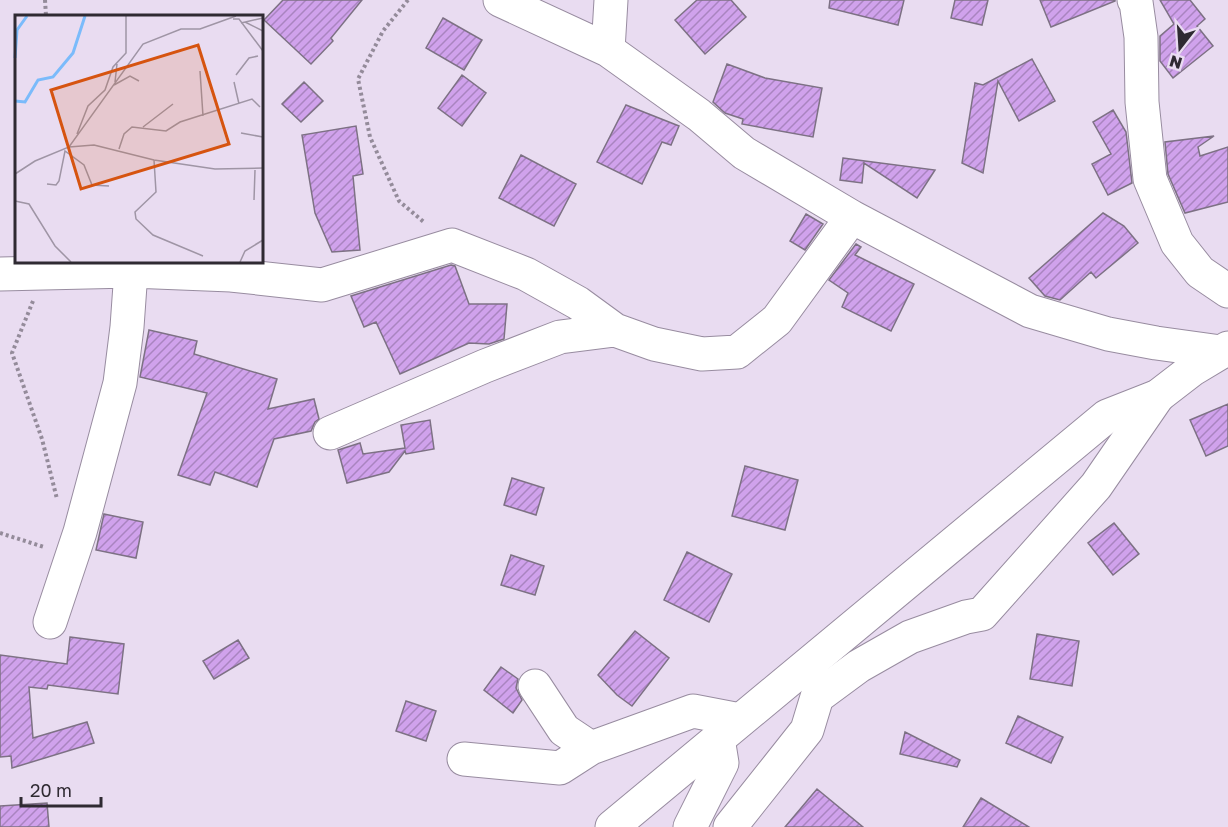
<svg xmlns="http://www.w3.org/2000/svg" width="1228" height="827" viewBox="0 0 1228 827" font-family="'Golos Text',sans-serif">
	<defs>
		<pattern id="building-hatch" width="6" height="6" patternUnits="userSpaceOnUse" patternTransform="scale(1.5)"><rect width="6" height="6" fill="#d0a2ec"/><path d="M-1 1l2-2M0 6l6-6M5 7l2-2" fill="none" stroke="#a984c0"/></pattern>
	</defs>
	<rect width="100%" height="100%" fill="#e9dcf1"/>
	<path fill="url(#building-hatch)" stroke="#7d7184" stroke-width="1.5" d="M 283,0 L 362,0 L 331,38 L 333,41 L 311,64 L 264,20 Z
		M 697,0 L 731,0 L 746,17 L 705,54 L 675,20 Z
		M 830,0 L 904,0 L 898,25 L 829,8 Z
		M 955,0 L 988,0 L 982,25 L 951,18 Z
		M 1040,0 L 1115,0 L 1115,1 L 1051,27 Z
		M 1160,0 L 1190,0 L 1205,19 L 1197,26 L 1213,46 L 1173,78 L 1160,61 L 1160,36 L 1174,24 Z
		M 443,18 L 482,40 L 464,70 L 426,48 Z
		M 1032,59 L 1055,101 L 1019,121 L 998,81 L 983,173 L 962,163 L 975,83 L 983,85 Z
		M 727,64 L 765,78 L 822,88 L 813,137 L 742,124 L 743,119 L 725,113 L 713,102 Z
		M 462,75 L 486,93 L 462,126 L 438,108 Z
		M 304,82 L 323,101 L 301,122 L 282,104 Z
		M 626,105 L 679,126 L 671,145 L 662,142 L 642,184 L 597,162 Z
		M 1113,110 L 1126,132 L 1132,183 L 1108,195 L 1092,164 L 1111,154 L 1093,122 Z
		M 356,126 L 363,174 L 353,176 L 360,250 L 332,252 L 315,213 L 302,135 Z
		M 1214,136 L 1198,147 L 1200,156 L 1228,147 L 1228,202 L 1185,213 L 1168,174 L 1165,142 Z
		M 521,155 L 576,184 L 554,226 L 499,198 Z
		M 843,158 L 865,161 L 935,170 L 917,198 L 864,163 L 862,183 L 840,180 Z
		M 1103,213 L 1124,226 L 1138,243 L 1096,278 L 1091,272 L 1060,300 L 1045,296 L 1029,278 Z
		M 806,214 L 823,224 L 805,250 L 790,241 Z
		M 856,244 L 861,247 L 855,255 L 914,284 L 891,331 L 842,307 L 848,293 L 829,280 Z
		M 451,265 L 455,266 L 469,304 L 507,304 L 504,339 L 489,344 L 469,343 L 400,374 L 376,322 L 364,327 L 351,296 Z
		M 149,330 L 197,341 L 194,354 L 277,379 L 268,409 L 314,399 L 319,419 L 315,422 L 311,431 L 274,439 L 257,487 L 215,472 L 210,485 L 178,475 L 207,393 L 140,377 Z
		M 1228,404 L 1228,446 L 1206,456 L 1190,420 Z
		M 430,420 L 434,449 L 406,454 L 405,451 L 389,472 L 347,483 L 338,450 L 360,443 L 363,454 L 405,448 L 401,425 Z
		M 745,466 L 798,480 L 785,530 L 732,516 Z
		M 512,478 L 544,488 L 536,515 L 504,505 Z
		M 104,514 L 143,522 L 136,558 L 96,550 Z
		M 1114,523 L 1139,554 L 1113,575 L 1088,543 Z
		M 687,552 L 732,574 L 709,622 L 664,600 Z
		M 511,555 L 544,566 L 535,595 L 501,585 Z
		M 635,631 L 669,658 L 632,706 L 617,695 L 598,675 Z
		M 1037,634 L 1079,641 L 1072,686 L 1030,679 Z
		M 70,637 L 124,644 L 118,694 L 48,685 L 47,689 L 29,687 L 33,738 L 87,722 L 94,743 L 12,768 L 11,756 L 0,757 L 0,655 L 67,664 Z
		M 238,640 L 249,658 L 214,679 L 203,661 Z
		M 501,667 L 518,679 L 516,688 L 522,700 L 513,713 L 484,690 Z
		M 406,701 L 436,711 L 426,741 L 396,731 Z
		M 1018,716 L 1063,737 L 1051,763 L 1006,743 Z
		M 905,732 L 960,760 L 957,767 L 900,754 Z
		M 817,789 L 863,827 L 785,827 Z
		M 981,798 L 1029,827 L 963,827 Z
		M 47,803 L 49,827 L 0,827 L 0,806 Z"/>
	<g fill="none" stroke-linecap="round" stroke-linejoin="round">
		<defs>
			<path id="minor" d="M 500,0 L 608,50 L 699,115 L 744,153 L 852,217 L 1030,311 L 1108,334 L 1156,343 L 1221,352
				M 1134,0 L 1136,2 L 1141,37 L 1142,102 L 1150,179 L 1177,243 L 1200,272 L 1228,291
				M 608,50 L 611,0
				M 0,274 L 131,271 L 231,275 L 322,285 L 452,245 L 526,274 L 578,303 L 615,330 L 654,344 L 702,354 L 737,352 L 777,320 L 852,217
				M 330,433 L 485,366 L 560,337 L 615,330
				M 50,622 L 80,532 L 120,383 L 127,327 L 131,271
				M 535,686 L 564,730 L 591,748 L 693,711 L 740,720
				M 464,759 L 560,768 L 591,748
				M 690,827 L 722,763 L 718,738
				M 730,827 L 807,730 L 817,697 L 859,666 L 910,637 L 966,617 L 982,614 L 1096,486 L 1158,396"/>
			<path id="major" d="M 612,827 L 1107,416 L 1158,396 L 1193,369 L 1228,348"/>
		</defs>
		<use href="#minor" stroke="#988ca0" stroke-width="35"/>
		<use href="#major" stroke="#988ca0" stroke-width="35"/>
		<path stroke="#948b9a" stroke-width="4" stroke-dasharray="3 3" stroke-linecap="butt" d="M 45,0 L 46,16
			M 408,0 L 383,31 L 358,79 L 370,137 L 399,201 L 425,223
			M 33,301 L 12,353 L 42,439 L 57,499
			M 0,533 L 44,547"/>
		<use href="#minor" stroke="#fff" stroke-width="33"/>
		<use href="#major" stroke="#fff" stroke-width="33"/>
	</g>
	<g transform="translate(15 15)">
		<rect width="248" height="248" fill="#e9dcf1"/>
		<path fill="none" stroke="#7bbbfb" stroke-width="3" d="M 0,43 L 2,15 L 12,1M 0,86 L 10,87 L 23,65 L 38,62 L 58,38 L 70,1"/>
		<path fill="none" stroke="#9f95a5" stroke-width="1.5" d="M 218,4 L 224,4 L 248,36M 230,7 L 248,16M 226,8 L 248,3M 185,56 L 188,101M 221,60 L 234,43 L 243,41M 100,67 L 102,49M 219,67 L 224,89M 99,70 L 115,61 L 124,66M 128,112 L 158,89M 226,118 L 248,122M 62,119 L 73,91 L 90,75 L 98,52 L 111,38 L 111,1M 54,132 L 79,130 L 139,145 L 200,154 L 248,153M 104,134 L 109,119 L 117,112 L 151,116 L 165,107 L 237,84 L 245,92M 139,145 L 141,177 L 120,197 L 121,204 L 138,220 L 188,241M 0,159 L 20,146 L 54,132 L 128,29 L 166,14 L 185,14 L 221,1M 32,169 L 41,170 L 44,166 L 50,136 L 69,150 L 77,170 L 94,171M 239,185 L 240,155M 0,186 L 14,189 L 40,231 L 56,247M 225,247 L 230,236 L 248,225"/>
		<path fill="#d65410" fill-opacity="0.15" stroke="#d65410" stroke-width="3" d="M 183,30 L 214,129 L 66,174 L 36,75 Z"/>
		<rect width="248" height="248" fill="none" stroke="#2f2a32" stroke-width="3"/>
	</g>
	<g transform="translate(1180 48) rotate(197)" stroke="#e9dcf1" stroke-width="4.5" paint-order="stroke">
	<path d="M0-4.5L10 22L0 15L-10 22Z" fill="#2f2a32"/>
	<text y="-9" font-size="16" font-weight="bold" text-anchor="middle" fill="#2f2a32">N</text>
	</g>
	<path d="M21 797v9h80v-9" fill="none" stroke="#2f2a32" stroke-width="3"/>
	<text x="30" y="797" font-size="18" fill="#2f2a32" stroke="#e9dcf1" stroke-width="4.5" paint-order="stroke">20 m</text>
</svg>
